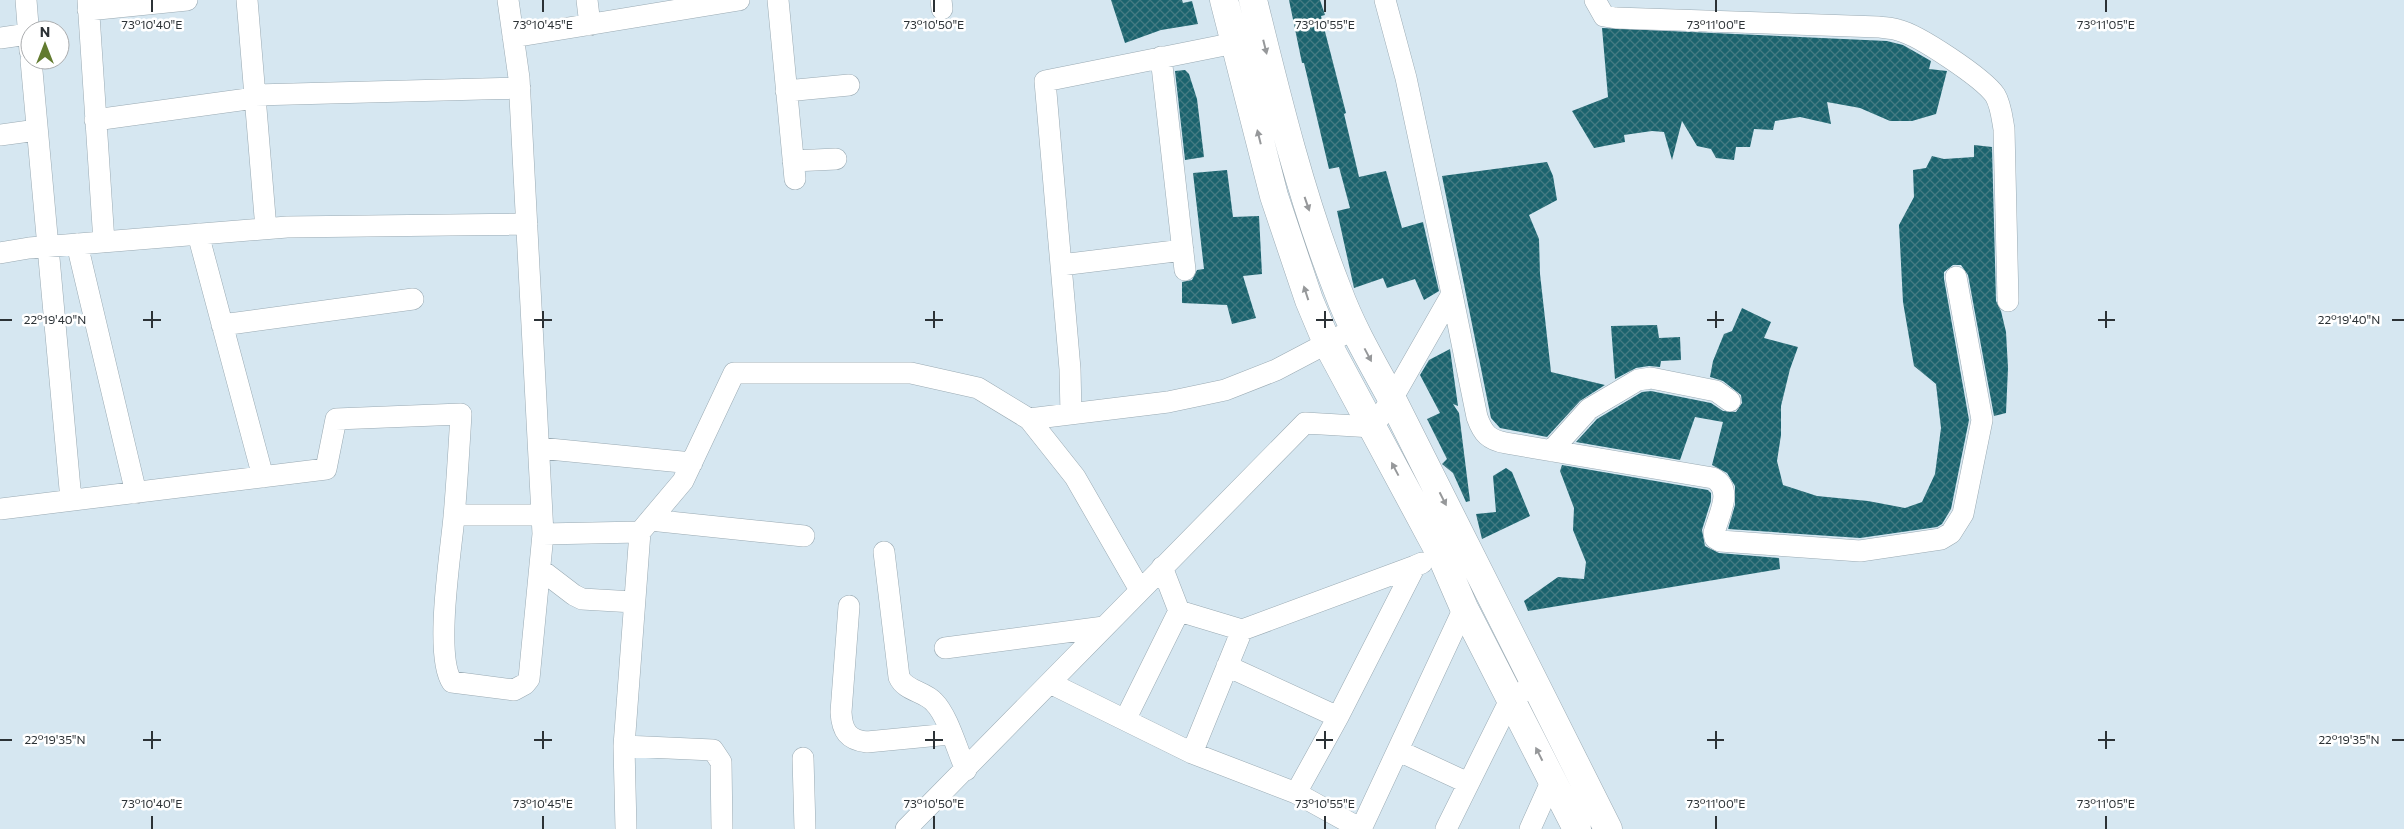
<svg xmlns="http://www.w3.org/2000/svg" width="2404" height="829" viewBox="0 0 2404 829" font-family="Commissioner,sans-serif">
	<defs>
		<pattern id="building-cross-hatch" width="8" height="8" patternUnits="userSpaceOnUse" patternTransform="scale(1.25)"><rect width="8" height="8" fill="#1b636e"/><path d="M0 0l8 8M0 8l8-8" fill="none" stroke="#447b83"/></pattern>
	</defs>
	<rect width="100%" height="100%" fill="#d6e7f1"/>
	<path fill="url(#building-cross-hatch)" d="M 1111,0 L 1182,0 L 1183,3 L 1192,1 L 1198,24 L 1161,30 L 1125,43 Z
		M 1289,0 L 1320,0 L 1325,15 L 1321,16 L 1346,113 L 1344,114 L 1359,177 L 1386,171 L 1402,228 L 1423,222 L 1439,291 L 1424,300 L 1415,279 L 1387,288 L 1383,278 L 1354,288 L 1337,211 L 1350,208 L 1339,167 L 1329,169 L 1304,63 L 1302,63 Z
		M 1602,28 L 1887,41 L 1903,45 L 1931,61 L 1929,69 L 1947,71 L 1936,114 L 1912,121 L 1890,121 L 1860,108 L 1827,102 L 1831,124 L 1800,117 L 1775,121 L 1773,130 L 1754,129 L 1750,147 L 1736,147 L 1734,160 L 1716,158 L 1711,149 L 1697,146 L 1682,121 L 1672,160 L 1664,132 L 1652,131 L 1624,135 L 1625,142 L 1594,148 L 1572,111 L 1608,97 Z
		M 1185,70 L 1189,74 L 1197,99 L 1204,157 L 1185,160 L 1175,71 Z
		M 1974,145 L 1992,147 L 1996,301 L 2001,311 L 2006,332 L 2008,368 L 2006,413 L 1994,416 L 1968,275 L 1961,265 L 1953,265 L 1944,272 L 1944,279 L 1969,420 L 1951,509 L 1942,524 L 1937,527 L 1860,538 L 1728,529 L 1735,505 L 1735,486 L 1727,473 L 1712,465 L 1723,422 L 1695,417 L 1680,460 L 1576,442 L 1597,419 L 1642,392 L 1651,391 L 1711,403 L 1723,411 L 1736,412 L 1742,403 L 1741,395 L 1723,381 L 1710,377 L 1713,361 L 1724,334 L 1732,331 L 1742,308 L 1771,322 L 1764,338 L 1798,347 L 1790,369 L 1781,406 L 1781,435 L 1777,461 L 1783,485 L 1817,496 L 1868,501 L 1905,508 L 1922,502 L 1935,474 L 1941,428 L 1936,384 L 1914,366 L 1903,302 L 1899,225 L 1914,197 L 1913,170 L 1926,168 L 1932,156 L 1944,159 L 1974,157 Z
		M 1547,162 L 1553,176 L 1557,200 L 1529,215 L 1539,239 L 1540,274 L 1551,372 L 1605,385 L 1580,401 L 1547,437 L 1500,428 L 1491,418 L 1442,176 Z
		M 1227,170 L 1233,217 L 1259,216 L 1262,274 L 1243,276 L 1256,318 L 1232,324 L 1227,305 L 1182,303 L 1182,282 L 1192,280 L 1197,270 L 1204,269 L 1193,173 Z
		M 1657,325 L 1659,338 L 1680,337 L 1681,360 L 1661,361 L 1660,367 L 1649,366 L 1636,368 L 1615,379 L 1611,326 Z
		M 1450,349 L 1458,406 L 1453,404 L 1459,413 L 1470,501 L 1466,502 L 1453,473 L 1442,464 L 1447,459 L 1427,419 L 1440,413 L 1420,375 L 1429,360 Z
		M 1562,465 L 1708,490 L 1711,493 L 1711,501 L 1702,530 L 1705,546 L 1719,553 L 1779,558 L 1780,569 L 1528,611 L 1524,601 L 1558,577 L 1584,579 L 1586,562 L 1573,530 L 1574,508 L 1560,471 Z
		M 1506,468 L 1512,472 L 1530,516 L 1482,539 L 1476,514 L 1496,512 L 1493,476 Z"/>
	<g fill="none" stroke-linecap="round" stroke-linejoin="round">
		<defs>
			<path id="minor" d="M 26,0 L 30,51
				M 88,0 L 104,242
				M 247,0 L 266,229
				M 587,0 L 590,25
				M 778,0 L 795,179
				M 941,0 L 942,9
				M 1595,0 L 1604,16 L 1616,18 L 1879,27 C 1885,28 1892,28 1898,30 C 1919,35 1983,78 1995,95 C 2001,105 2002,118 2004,129 L 2008,301
				M 88,10 L 187,0
				M 513,37 L 739,0
				M 0,38 L 28,34
				M 1161,57 L 1185,270
				M 31,60 L 71,500
				M 786,91 L 849,85
				M 255,95 L 520,88
				M 95,120 L 255,98
				M 0,135 L 37,130
				M 793,161 L 836,159
				M 198,234 L 263,477
				M 77,244 L 136,493
				M 0,253 L 29,248 L 287,227 L 527,224
				M 1061,265 L 1183,250
				M 1452,294 L 1477,417 C 1483,434 1489,440 1506,443 L 1713,478 C 1734,489 1719,514 1714,533 L 1715,538 L 1720,541 L 1860,551 L 1941,539 L 1951,533 L 1963,514 L 1982,420 L 1956,277
				M 222,325 L 413,299
				M 1071,414 L 1070,369 L 1045,81 L 1235,43
				M 1029,419 L 1168,402 L 1225,390 L 1276,370 L 1354,329
				M 539,448 L 692,463
				M 1551,451 L 1589,409 L 1638,380 L 1651,378 L 1716,391 L 1730,401
				M 0,509 L 326,469 L 336,419 L 461,414 C 459,448 457,483 454,517 C 451,551 434,656 452,682 L 514,690 L 525,684 L 529,679 L 543,534 L 519,78 L 508,0
				M 454,515 L 542,515
				M 650,520 L 804,536
				M 543,534 L 640,532 L 683,481 L 734,373 L 911,373 L 978,388 L 1029,419 L 1075,477 L 1140,590
				M 884,552 L 899,677 C 905,691 924,691 934,702 C 948,716 957,750 966,770
				M 1162,567 L 1179,611 L 1242,630 L 1415,566
				M 540,569 L 574,595 L 582,599 L 634,602
				M 849,606 L 841,712 C 842,731 848,740 867,742 L 950,734
				M 945,648 L 1104,627
				M 1227,666 L 1338,717
				M 1050,683 L 1192,753 L 1296,793 L 1361,829
				M 1125,720 L 1179,611
				M 624,746 L 713,750 L 721,762 L 722,829
				M 1399,751 L 1468,783
				M 1192,753 L 1242,630
				M 803,758 L 805,829
				M 1296,793 L 1338,717 L 1415,566 L 1422,563
				M 626,829 L 624,746 L 640,532
				M 906,829 L 1305,423 L 1373,427 L 1392,399 L 1452,294 L 1406,78 L 1385,0
				M 1361,829 L 1464,608
				M 1446,829 L 1511,698 L 1537,684
				M 1530,829 L 1552,780"/>
			<path id="highway" d="M 1224,0 L 1274,196 L 1309,300 L 1327,343 L 1441,555 L 1464,608 L 1577,829
				M 1253,0 C 1277,98 1301,197 1338,291 C 1352,329 1373,364 1392,399 L 1608,829"/>
		</defs>
		<use href="#minor" stroke="#9aaab3" stroke-width="22"/>
		<use href="#highway" stroke="#9aaab3" stroke-width="29"/>
		<use href="#minor" stroke="#fff" stroke-width="21"/>
		<use href="#highway" stroke="#fff" stroke-width="28"/>
	</g>
	<defs><path id="oneway-solid" d="M-6-.8H1V-3.2L6.5 0L1 3.2V.8H-6Z" transform="scale(1.25)"/></defs>
	<g fill="#96989a">
		<use href="#oneway-solid" transform="translate(1265 47) rotate(76)"/>
		<use href="#oneway-solid" transform="translate(1259 137) rotate(-104)"/>
		<use href="#oneway-solid" transform="translate(1307 204) rotate(71)"/>
		<use href="#oneway-solid" transform="translate(1306 293) rotate(-108)"/>
		<use href="#oneway-solid" transform="translate(1368 355) rotate(62)"/>
		<use href="#oneway-solid" transform="translate(1395 469) rotate(-118)"/>
		<use href="#oneway-solid" transform="translate(1443 499) rotate(63)"/>
		<use href="#oneway-solid" transform="translate(1539 754) rotate(-117)"/>
	</g>
	<path fill="none" stroke="#2c3236" stroke-width="2" d="M 152,0 L 152,12M 543,0 L 543,12M 934,0 L 934,12M 1325,0 L 1325,12M 1716,0 L 1716,12M 2106,0 L 2106,12M 152,311 L 152,328M 543,311 L 543,328M 934,311 L 934,328M 1325,311 L 1325,328M 1716,311 L 1716,328M 2106,311 L 2106,328M 0,320 L 12,320M 143,320 L 161,320M 534,320 L 552,320M 925,320 L 943,320M 1316,320 L 1333,320M 1707,320 L 1724,320M 2098,320 L 2115,320M 2392,320 L 2404,320M 152,731 L 152,749M 543,731 L 543,749M 934,731 L 934,749M 1325,731 L 1325,749M 1716,731 L 1716,749M 2106,731 L 2106,749M 0,740 L 12,740M 143,740 L 161,740M 534,740 L 552,740M 925,740 L 943,740M 1316,740 L 1333,740M 1707,740 L 1724,740M 2098,740 L 2115,740M 2392,740 L 2404,740M 152,816 L 152,829M 543,816 L 543,829M 934,816 L 934,829M 1325,816 L 1325,829M 1716,816 L 1716,829M 2106,816 L 2106,829"/>
	<g font-size="12" text-anchor="middle" fill="#2c3236" stroke="#fff" stroke-width="5" stroke-linejoin="round" paint-order="stroke">
		<text x="152" y="29">73°10'40"E</text>
		<text x="543" y="29">73°10'45"E</text>
		<text x="934" y="29">73°10'50"E</text>
		<text x="1325" y="29">73°10'55"E</text>
		<text x="1716" y="29">73°11'00"E</text>
		<text x="2106" y="29">73°11'05"E</text>
		<text x="55" y="324">22°19'40"N</text>
		<text x="2349" y="324">22°19'40"N</text>
		<text x="55" y="744">22°19'35"N</text>
		<text x="2349" y="744">22°19'35"N</text>
		<text x="152" y="808">73°10'40"E</text>
		<text x="543" y="808">73°10'45"E</text>
		<text x="934" y="808">73°10'50"E</text>
		<text x="1325" y="808">73°10'55"E</text>
		<text x="1716" y="808">73°11'00"E</text>
		<text x="2106" y="808">73°11'05"E</text>
	</g>
	<g transform="translate(45 45)"><circle r="24" fill="#ffffff" stroke="#abadaf"/>
	<path d="M0-4L9 19L0 12L-9 19Z" fill="#627b2f"/>
	<text y="-8" font-size="14" font-weight="bold" text-anchor="middle" fill="#2c3236">N</text>
	</g>
</svg>
